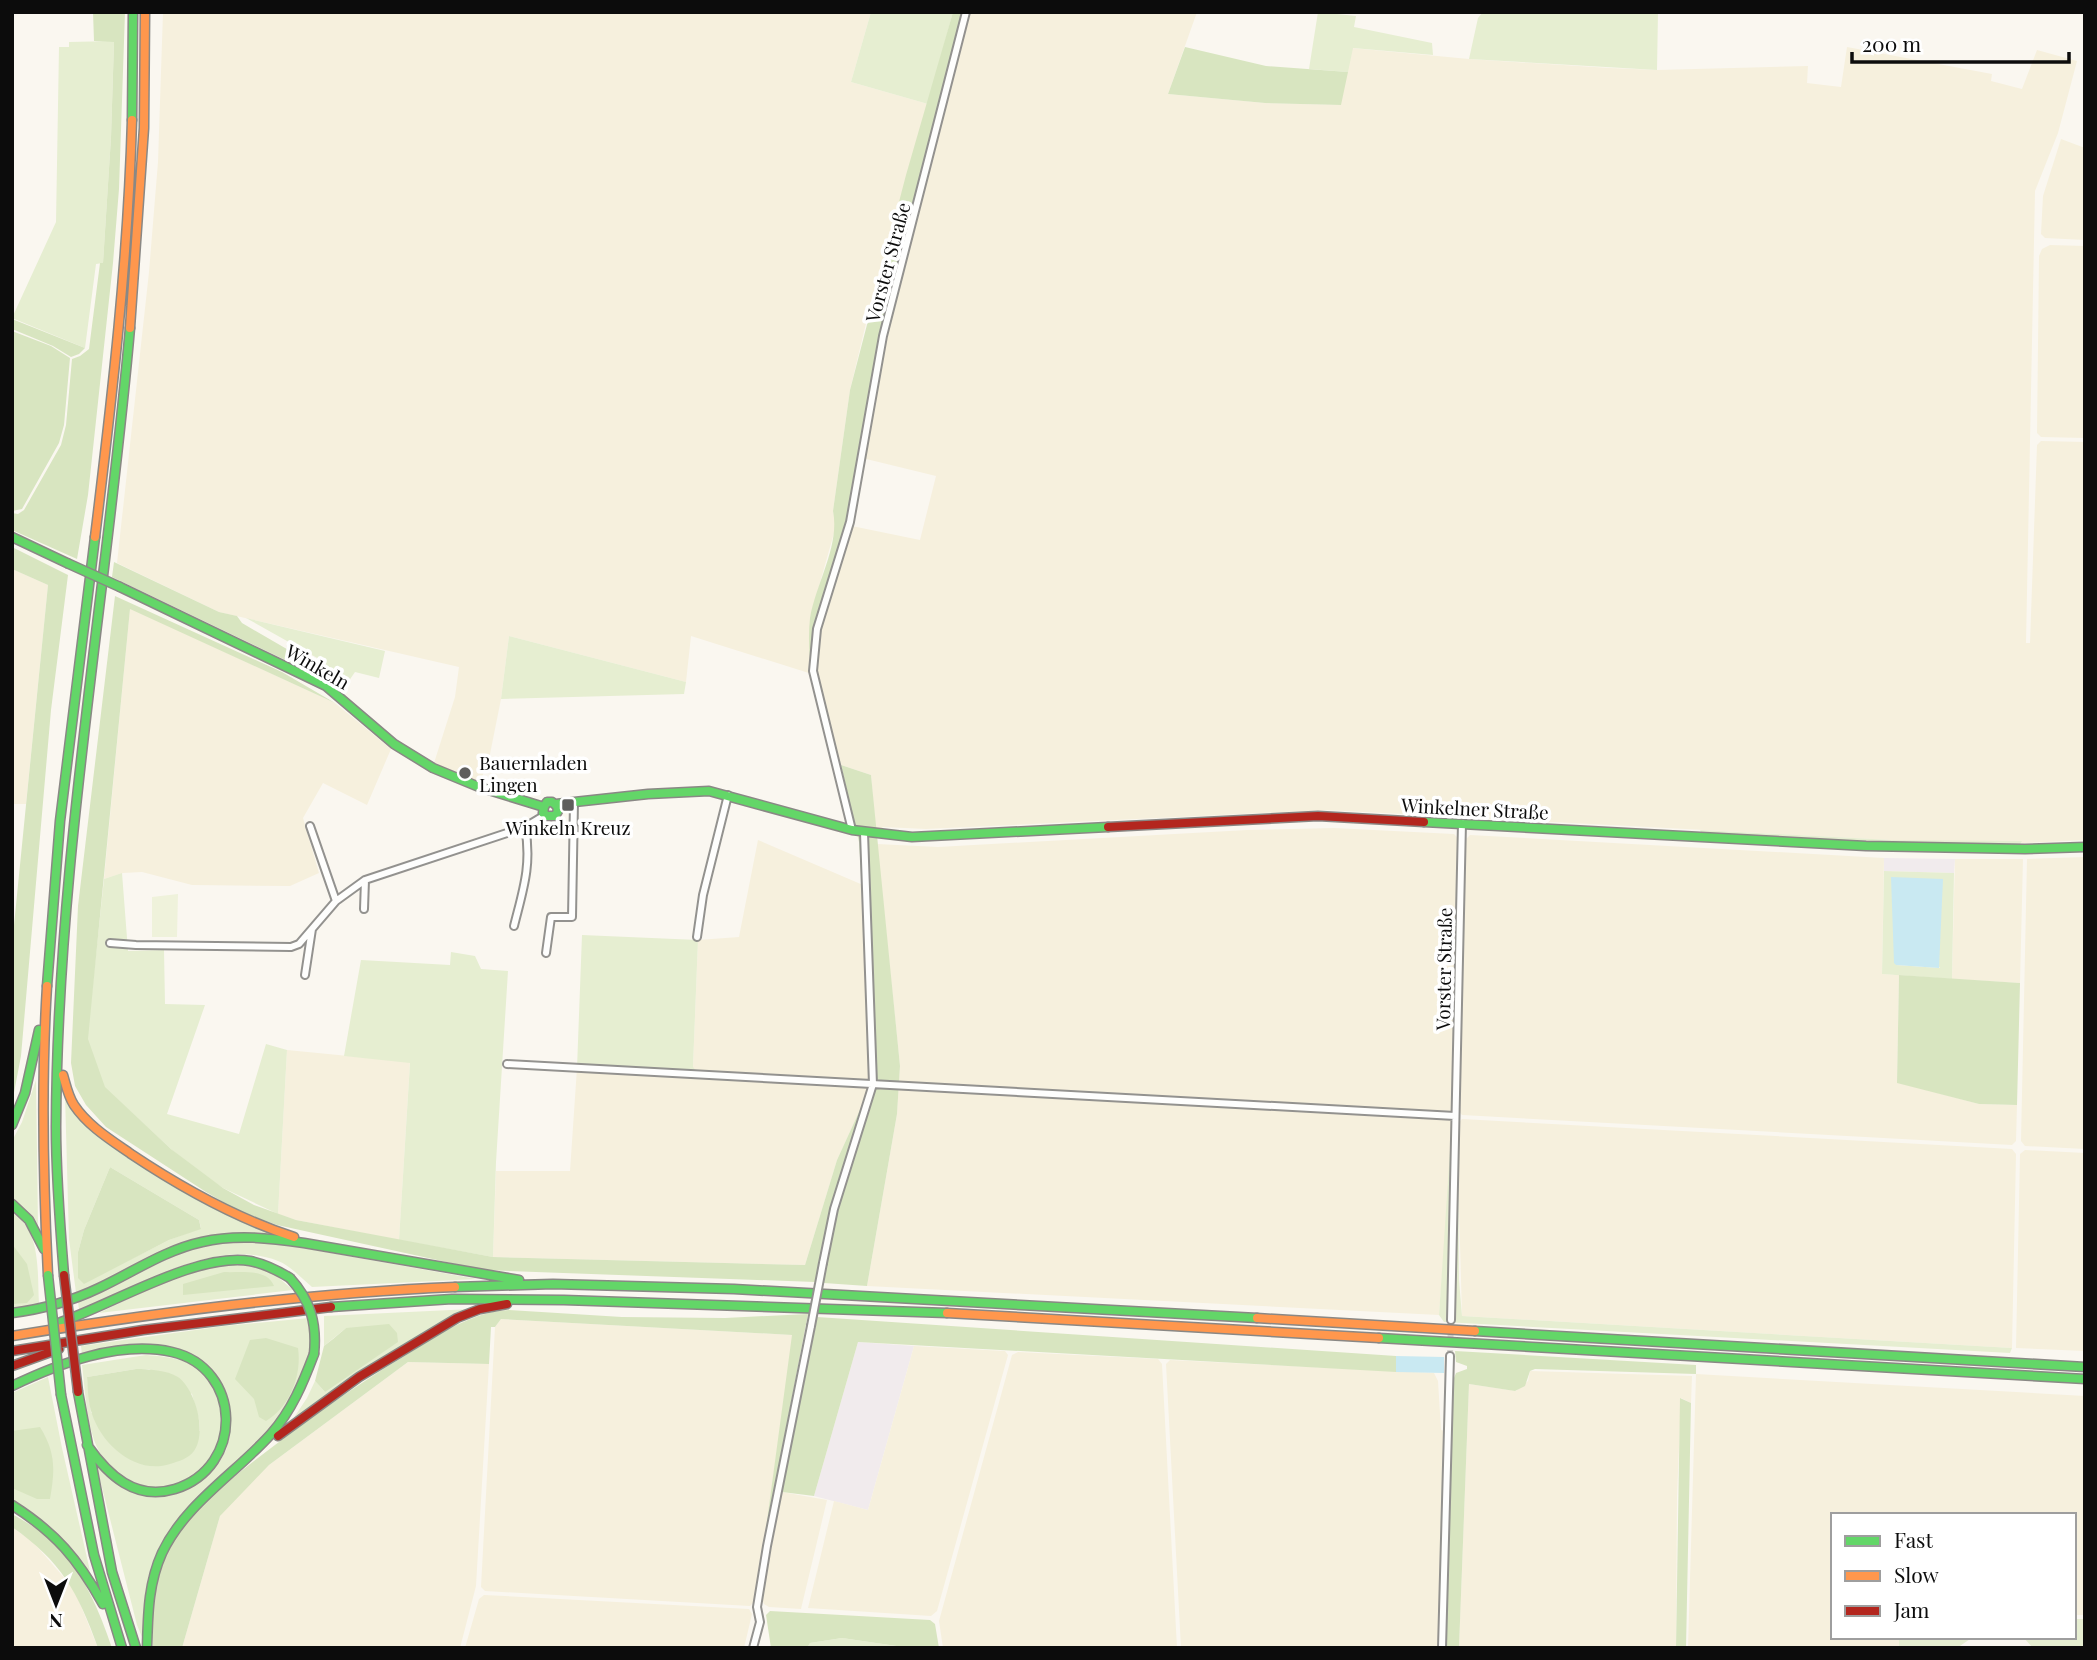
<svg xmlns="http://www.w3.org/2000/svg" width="2097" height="1660" viewBox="0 0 2097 1660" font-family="'Playfair Display',serif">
	<rect width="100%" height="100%" fill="#faf7f0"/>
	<path fill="#f1ebed" d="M 1884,858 L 1955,859 L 1954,873 L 1884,871 Z
		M 858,1342 L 914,1346 L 868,1510 L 814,1496 Z"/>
	<path fill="#f6f0dd" d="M 163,12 L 871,12 L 851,82 L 928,104 L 868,315 L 850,390 L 833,511 L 836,526 L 810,618 L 816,626 L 847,525 L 920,540 L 936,476 L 858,457 L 885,312 L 941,98 L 967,12 L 1197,12 L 1168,94 L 1265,103 L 1340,105 L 1352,48 L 1469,59 L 1610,68 L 1657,70 L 1808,66 L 1807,83 L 1841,87 L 1847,47 L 1992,74 L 1991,81 L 2022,89 L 2037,50 L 2077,61 L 2058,133 L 2035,191 L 2026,643 L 2030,643 L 2037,445 L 2041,441 L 2085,442 L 2085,840 L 2029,843 L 1891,840 L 1326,810 L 926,829 L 883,827 L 876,833 L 871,775 L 841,765 L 812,674 L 691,636 L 686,682 L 509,636 L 501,699 L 489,759 L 480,782 L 434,763 L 455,697 L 459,667 L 219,612 L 117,563 L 149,272 L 158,162 Z
		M 2061,139 L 2085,148 L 2085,240 L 2045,238 L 2041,234 L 2043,196 Z
		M 2050,245 L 2085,246 L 2085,438 L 2041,437 L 2037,433 L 2039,256 L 2042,249 Z
		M 12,569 L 48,585 L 26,804 L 12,804 Z
		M 130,608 L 335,703 L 391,749 L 367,805 L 323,783 L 303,818 L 319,873 L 290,886 L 192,885 L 142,872 L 123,873 L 104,879 Z
		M 1334,828 L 1454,834 L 1459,839 L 1450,1170 L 1439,1315 L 867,1286 L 897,1114 L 900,1066 L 877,844 L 938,847 L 1247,830 Z
		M 1470,835 L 1884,858 L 1882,974 L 1899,975 L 1897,1082 L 1979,1104 L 2017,1105 L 2016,1141 L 2012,1145 L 1462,1115 L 1458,1110 L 1465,840 Z
		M 758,840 L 863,885 L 874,1079 L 837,1160 L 805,1265 L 493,1257 L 496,1171 L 570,1171 L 577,1068 L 693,1068 L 698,940 L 739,937 Z
		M 2085,857 L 2085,1149 L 2025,1146 L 2021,1141 L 2027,859 Z
		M 1955,859 L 2023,859 L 2020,983 L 1952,979 Z
		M 287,1050 L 410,1062 L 399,1240 L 296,1220 L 278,1214 Z
		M 1462,1119 L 2012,1149 L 2016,1154 L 2012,1348 L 1462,1316 L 1458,1170 L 1458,1123 Z
		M 2025,1150 L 2085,1153 L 2085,1351 L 2016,1348 L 2020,1154 Z
		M 501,1319 L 793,1335 L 764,1543 L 753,1603 L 750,1606 L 485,1591 L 481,1587 L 495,1327 Z
		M 914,1346 L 1005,1351 L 1008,1355 L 937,1611 L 931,1616 L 808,1608 L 834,1501 L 868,1510 Z
		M 1018,1352 L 1158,1359 L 1162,1364 L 1177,1648 L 943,1648 L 939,1621 L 1012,1355 Z
		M 1170,1360 L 1434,1373 L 1438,1381 L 1441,1430 L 1445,1431 L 1440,1648 L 1181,1648 L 1166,1364 Z
		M 408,1362 L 489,1364 L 476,1586 L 460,1648 L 182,1648 L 220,1516 L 231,1500 L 269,1465 Z
		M 1530,1371 L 1692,1376 L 1691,1403 L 1681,1398 L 1677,1496 L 1676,1648 L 1459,1648 L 1469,1384 L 1516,1391 L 1528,1381 Z
		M 1696,1374 L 2085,1396 L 2085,1615 L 2074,1615 L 2074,1515 L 1833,1515 L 1833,1637 L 1899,1637 L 1899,1648 L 1688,1648 Z
		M 782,1492 L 827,1500 L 801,1609 L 769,1607 L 764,1604 L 762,1599 Z
		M 12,1527 L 33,1542 L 74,1589 L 98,1648 L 12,1648 Z
		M 484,1595 L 749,1609 L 752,1614 L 744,1648 L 465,1648 L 479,1599 Z"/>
	<path fill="#e6eed1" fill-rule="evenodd" d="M 871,12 L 953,12 L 928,104 L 851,82 Z
		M 1318,12 L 1356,16 L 1354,27 L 1432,43 L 1433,55 L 1353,48 L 1348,72 L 1309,69 Z
		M 1483,12 L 1658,12 L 1657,70 L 1469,59 L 1478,18 Z
		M 114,41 L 111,137 L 103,263 L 96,264 L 85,348 L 12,318 L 56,222 L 59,47 L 69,47 L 69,42 Z
		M 246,618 L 385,651 L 379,678 L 355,672 L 342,691 L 314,675 L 319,659 Z
		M 509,636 L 686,682 L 684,694 L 501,699 Z
		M 1700,830 L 1891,840 L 2022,841 L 2018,847 L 1851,843 L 1702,834 Z
		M 1884,871 L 1954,873 L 1952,979 L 1882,974 ZM 1894,918 L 1940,968 L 1896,965 Z
		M 122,873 L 128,951 L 164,950 L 165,1004 L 205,1005 L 167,1114 L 239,1134 L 266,1044 L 287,1050 L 278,1214 L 223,1188 L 194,1169 L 171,1149 L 104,1087 L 87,1039 L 104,879 Z
		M 582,935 L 698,940 L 693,1067 L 697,1072 L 577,1068 Z
		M 451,952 L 475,956 L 481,969 L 508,971 L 496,1162 L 493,1257 L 399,1240 L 410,1063 L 344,1056 L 361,960 L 450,965 Z
		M 36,1080 L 38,1226 L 12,1202 L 12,1141 L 22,1122 Z
		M 65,1095 L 109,1142 L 278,1236 L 234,1233 L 76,1293 L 69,1239 ZM 110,1167 L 199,1220 L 201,1228 L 169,1240 L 84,1283 L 78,1252 L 84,1230 Z
		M 1452,1121 L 1452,1170 L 1458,1123 L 1459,1280 L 1462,1316 L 2012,1348 L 2010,1353 L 1444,1322 L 1439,1315 Z
		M 12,1212 C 42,1232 37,1272 39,1304 L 12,1310 Z
		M 269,1242 L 477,1279 L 312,1287 C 301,1278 291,1266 278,1261 C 214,1236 137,1288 79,1310 L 78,1302 L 184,1251 L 210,1243 Z
		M 238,1263 L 272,1272 L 293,1290 L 99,1313 C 148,1289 183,1271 238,1263 Z
		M 472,1309 L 294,1420 L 293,1419 L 307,1398 L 315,1381 L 325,1392 L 346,1328 L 324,1346 L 324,1316 Z
		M 309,1318 C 322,1433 209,1459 161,1544 C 144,1573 144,1605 142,1637 L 137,1625 L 95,1460 L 107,1476 L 166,1495 L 219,1463 L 226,1450 L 229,1439 L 220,1384 L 177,1351 L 82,1355 L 81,1346 L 224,1326 Z
		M 146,1355 C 159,1356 171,1357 183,1361 C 261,1390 210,1524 128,1479 C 112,1471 100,1457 94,1440 C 86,1416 85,1389 82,1365 ZM 136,1369 L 149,1369 L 192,1394 L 199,1420 L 200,1431 L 91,1413 L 87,1377 Z
		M 48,1377 L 62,1448 L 90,1571 L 12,1503 L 12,1393 Z
		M 2074,1619 L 2085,1619 L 2085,1648 L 2033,1648 L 2023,1637 L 2074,1637 Z
		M 1899,1637 L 1973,1637 L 1957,1648 L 1899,1648 Z
		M 842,1638 L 910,1648 L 807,1648 L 810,1643 Z"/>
	<path fill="#d8e5c0" d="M 93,12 L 125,12 L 119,189 L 113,263 L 88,495 L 77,559 L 12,530 L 12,513 L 18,514 L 24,510 L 61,445 L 66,425 L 72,359 L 80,356 L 89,349 L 100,263 L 103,263 L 111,137 L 114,42 L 94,41 Z
		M 953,12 L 967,12 L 941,98 L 885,312 L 847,525 L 816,626 L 812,674 C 809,656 808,637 810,618 C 816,583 840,546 833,511 L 850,390 L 906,175 Z
		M 1185,47 L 1266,66 L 1348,72 L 1341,105 L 1265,103 L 1168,94 Z
		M 12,319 L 85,348 L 79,354 L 71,357 L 53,346 L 12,329 Z
		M 12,331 L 51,346 L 70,358 L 64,425 L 59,443 L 22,509 L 12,511 Z
		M 12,547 L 68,575 L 51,710 L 21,1056 L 12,1103 L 12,945 L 48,585 L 12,569 Z
		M 114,562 L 219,612 L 237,616 L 242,623 L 304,659 L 304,669 L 112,577 Z
		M 115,596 L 282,672 L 335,703 L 130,609 L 88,1039 L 105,1087 L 171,1149 L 223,1188 L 254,1205 L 296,1220 L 493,1257 L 805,1265 L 837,1160 L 874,1079 L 859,842 L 841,765 L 871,775 L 900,1066 L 897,1114 L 867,1286 L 824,1283 L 826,1266 L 820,1264 L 815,1282 L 483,1270 L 277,1225 L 237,1210 L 206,1192 L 106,1127 L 86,1105 L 75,1086 L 71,1063 L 78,906 Z
		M 1899,975 L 2020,983 L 2017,1105 L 1979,1104 L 1897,1083 Z
		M 110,1167 L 199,1220 L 201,1229 L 169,1240 L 84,1284 L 78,1278 L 78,1252 L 84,1230 Z
		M 12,1244 L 27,1264 L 34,1295 L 27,1303 L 12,1304 Z
		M 224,1272 C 241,1273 267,1268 274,1286 L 183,1295 L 183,1284 Z
		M 509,1310 L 622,1317 L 725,1318 L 808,1314 L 764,1543 L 792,1335 L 501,1319 L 495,1327 L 491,1327 L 489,1364 L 408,1362 L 269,1465 L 220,1516 L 182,1648 L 153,1648 C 151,1610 153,1572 174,1540 C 194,1508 225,1484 254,1461 C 302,1424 351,1388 403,1357 C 424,1344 445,1329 468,1320 C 482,1314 494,1311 509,1310 Z
		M 817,1317 L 1396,1356 L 1396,1372 L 858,1342 L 814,1496 L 782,1492 Z
		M 389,1324 L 397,1333 L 398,1342 L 325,1392 L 315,1381 L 324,1346 L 333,1339 L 346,1328 Z
		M 266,1338 L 298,1348 C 302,1375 290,1407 266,1421 L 259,1417 L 254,1399 L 235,1379 L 250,1340 Z
		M 1455,1351 L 1696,1365 L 1696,1374 L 1535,1369 L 1530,1371 L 1525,1386 L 1515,1391 L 1469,1384 L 1459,1648 L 1444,1648 L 1452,1383 L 1456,1373 L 1467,1369 L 1467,1366 L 1456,1362 Z
		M 136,1369 C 148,1369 167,1370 178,1377 C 196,1390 207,1433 194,1451 C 188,1459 179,1461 170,1464 C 136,1475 102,1445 92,1414 C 88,1403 88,1389 87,1377 Z
		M 1680,1398 L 1691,1403 L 1686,1648 L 1676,1648 Z
		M 40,1427 C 56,1453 55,1470 50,1499 L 37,1499 L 12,1488 L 12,1431 Z
		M 12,1514 C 26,1522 42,1531 54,1542 C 82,1569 100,1612 112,1648 L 98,1648 C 78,1592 61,1561 12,1527 Z
		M 770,1611 L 930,1620 L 935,1624 L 939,1648 L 910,1648 L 842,1638 L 810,1643 L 807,1648 L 771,1648 L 766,1615 Z"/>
	<path fill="#eff2db" d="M 178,894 L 177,937 L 152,937 L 152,897 Z"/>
	<path fill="#c9e9f2" d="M 1891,877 L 1943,879 L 1939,968 L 1896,965 L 1894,963 Z
		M 1396,1356 L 1444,1357 L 1444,1373 L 1396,1372 Z"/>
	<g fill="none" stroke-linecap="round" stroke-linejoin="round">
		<path stroke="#d6d4ce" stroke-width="6" stroke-dasharray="6 3" stroke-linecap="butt" d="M 1450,1356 L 1451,1320"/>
		<defs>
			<path id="street" d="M 310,826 L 336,901
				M 852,830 L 813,671 L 817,629 L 850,522 L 883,336 L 966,12
				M 364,909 L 365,880
				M 514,926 C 523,890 532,865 525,827
				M 697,937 L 703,895 L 728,795
				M 110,943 L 136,945 L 291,947 L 299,944 L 336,901 L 365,880 L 525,827 L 545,815
				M 546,953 L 551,917 L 572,917 L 574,802
				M 305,975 L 312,929
				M 507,1064 L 1455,1116
				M 823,1263 L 834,1209 L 873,1084 L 864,833
				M 1451,1320 L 1462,823
				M 753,1648 L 760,1622 L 757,1607 L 767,1546 L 811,1326
				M 1442,1648 L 1450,1356"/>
			<path id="fast" d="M 132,120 L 133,12
				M 12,537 L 67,563
				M 120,587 L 326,686 L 394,744 L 433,768 L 479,787 L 544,807 L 547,802 L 552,802 L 557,806 L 558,811 L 555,816 L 547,816 L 543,813 L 544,807
				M 556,804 L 648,794 L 709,791 L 852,830 L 912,837 L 1108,827
				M 1424,822 L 1866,846 L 2025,849 L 2085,847
				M 47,986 L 60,821 L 95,537
				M 12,1125 L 25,1093 L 39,1030
				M 12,1204 L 29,1220 L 44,1249
				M 64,1275 C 60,1226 56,1177 56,1127 C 57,861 107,593 130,328
				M 455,1287 L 553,1284 L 734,1289 L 1257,1318
				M 331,1307 L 452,1299 L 564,1300 L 947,1313
				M 12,1313 C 43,1309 72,1301 99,1288 C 133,1272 165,1250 202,1242 C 236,1234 270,1238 304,1243 L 519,1280
				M 61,1322 C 113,1304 198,1252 250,1261 C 265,1264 277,1270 290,1278
				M 1475,1331 L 2085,1367
				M 1379,1338 L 2085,1379
				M 12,1386 C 58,1364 119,1340 172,1352 C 242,1368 245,1467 175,1489 C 135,1501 108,1475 87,1445
				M 78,1392 L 112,1572 L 136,1648
				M 61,1395 L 94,1555 L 122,1648
				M 12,1505 C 56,1533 78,1559 103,1604
				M 147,1648 C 148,1615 148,1584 162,1553 C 185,1504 236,1473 271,1434 C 292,1410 303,1383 314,1354"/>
			<path id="slow" d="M 130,328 L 144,128 L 145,12
				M 95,537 C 112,398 128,260 132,120
				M 47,986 C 41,1082 43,1178 48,1275
				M 63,1075 C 66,1085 68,1096 74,1105 C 88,1126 111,1140 131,1154 C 182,1188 235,1218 294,1237
				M 947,1313 L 1379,1338
				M 1257,1318 L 1475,1331
				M 12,1336 C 159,1312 306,1293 455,1287"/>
			<path id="jam" d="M 1108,827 L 1318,816 L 1424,822
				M 12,1351 L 143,1330 L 331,1307
				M 12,1366 L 59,1349
				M 278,1436 L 359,1377 L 457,1318 L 480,1309 L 507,1304"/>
		</defs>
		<use href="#street" stroke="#93928f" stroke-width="10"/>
		<use href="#fast" stroke="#8a8885" stroke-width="11"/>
		<use href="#slow" stroke="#8a8885" stroke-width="11"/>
		<use href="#jam" stroke="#8a8885" stroke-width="11"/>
		<use href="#street" stroke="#fefefd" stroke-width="6"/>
		<use href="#fast" stroke="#63d668" stroke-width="8"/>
		<use href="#slow" stroke="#ff974d" stroke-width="8"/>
		<use href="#jam" stroke="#b3261e" stroke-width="8"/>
		<defs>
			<path id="street-bridge" d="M 811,1326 L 823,1263"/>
			<path id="fast-bridge" d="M 67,563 L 120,587
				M 48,1275 L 61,1395
				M 290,1278 C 311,1301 317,1324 314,1354"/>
			<path id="jam-bridge" d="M 64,1275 L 78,1392"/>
		</defs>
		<use href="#street-bridge" stroke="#93928f" stroke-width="10" stroke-linecap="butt"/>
		<use href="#fast-bridge" stroke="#8a8885" stroke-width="11" stroke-linecap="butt"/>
		<use href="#jam-bridge" stroke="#8a8885" stroke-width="11" stroke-linecap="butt"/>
		<use href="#street-bridge" stroke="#fefefd" stroke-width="6"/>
		<use href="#fast-bridge" stroke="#63d668" stroke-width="8"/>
		<use href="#jam-bridge" stroke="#b3261e" stroke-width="8"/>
	</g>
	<g fill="#5f5e5c" stroke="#fff" stroke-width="2.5">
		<circle cx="465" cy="773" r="7"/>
		<rect x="561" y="798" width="14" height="14" rx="3.5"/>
	</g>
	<g text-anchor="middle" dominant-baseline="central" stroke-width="7" stroke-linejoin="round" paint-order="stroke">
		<g font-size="19" fill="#0c0c0c" stroke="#fff">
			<text transform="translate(887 262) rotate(-75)">Vorster Straße</text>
			<text transform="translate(318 666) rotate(30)">Winkeln</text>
			<text transform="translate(1475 808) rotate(3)">Winkelner Straße</text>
			<text transform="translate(1443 969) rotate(-89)">Vorster Straße</text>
		</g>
		<g font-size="19" fill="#0c0c0c" stroke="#fff" text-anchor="start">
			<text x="479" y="762">Bauernladen<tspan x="479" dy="22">Lingen</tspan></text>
			<text x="568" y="827" text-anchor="middle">Winkeln Kreuz</text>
		</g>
	</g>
	<rect width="2097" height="1660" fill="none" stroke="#0c0c0c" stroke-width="28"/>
	<rect x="1831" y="1513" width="245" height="126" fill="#ffffff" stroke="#9e9e9e" stroke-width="2"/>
	<rect x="1845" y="1536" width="35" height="10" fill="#63d668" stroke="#9e9e9e" stroke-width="2"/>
	<text x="1894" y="1548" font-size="21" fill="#0c0c0c">Fast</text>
	<rect x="1845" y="1571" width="35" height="10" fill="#ff974d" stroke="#9e9e9e" stroke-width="2"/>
	<text x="1894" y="1583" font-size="21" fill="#0c0c0c">Slow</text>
	<rect x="1845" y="1606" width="35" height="10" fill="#b3261e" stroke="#9e9e9e" stroke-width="2"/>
	<text x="1894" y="1618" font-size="21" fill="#0c0c0c">Jam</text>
	<g transform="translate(56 1604) rotate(180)" stroke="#ffffff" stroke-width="5" paint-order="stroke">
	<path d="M0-5L12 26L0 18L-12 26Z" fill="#0c0c0c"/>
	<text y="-10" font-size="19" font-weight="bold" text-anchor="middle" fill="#0c0c0c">N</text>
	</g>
	<path d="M1852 52v10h217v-10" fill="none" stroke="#0c0c0c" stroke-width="3.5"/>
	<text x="1862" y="52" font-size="21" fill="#0c0c0c" stroke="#ffffff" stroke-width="5" paint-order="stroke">200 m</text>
</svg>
